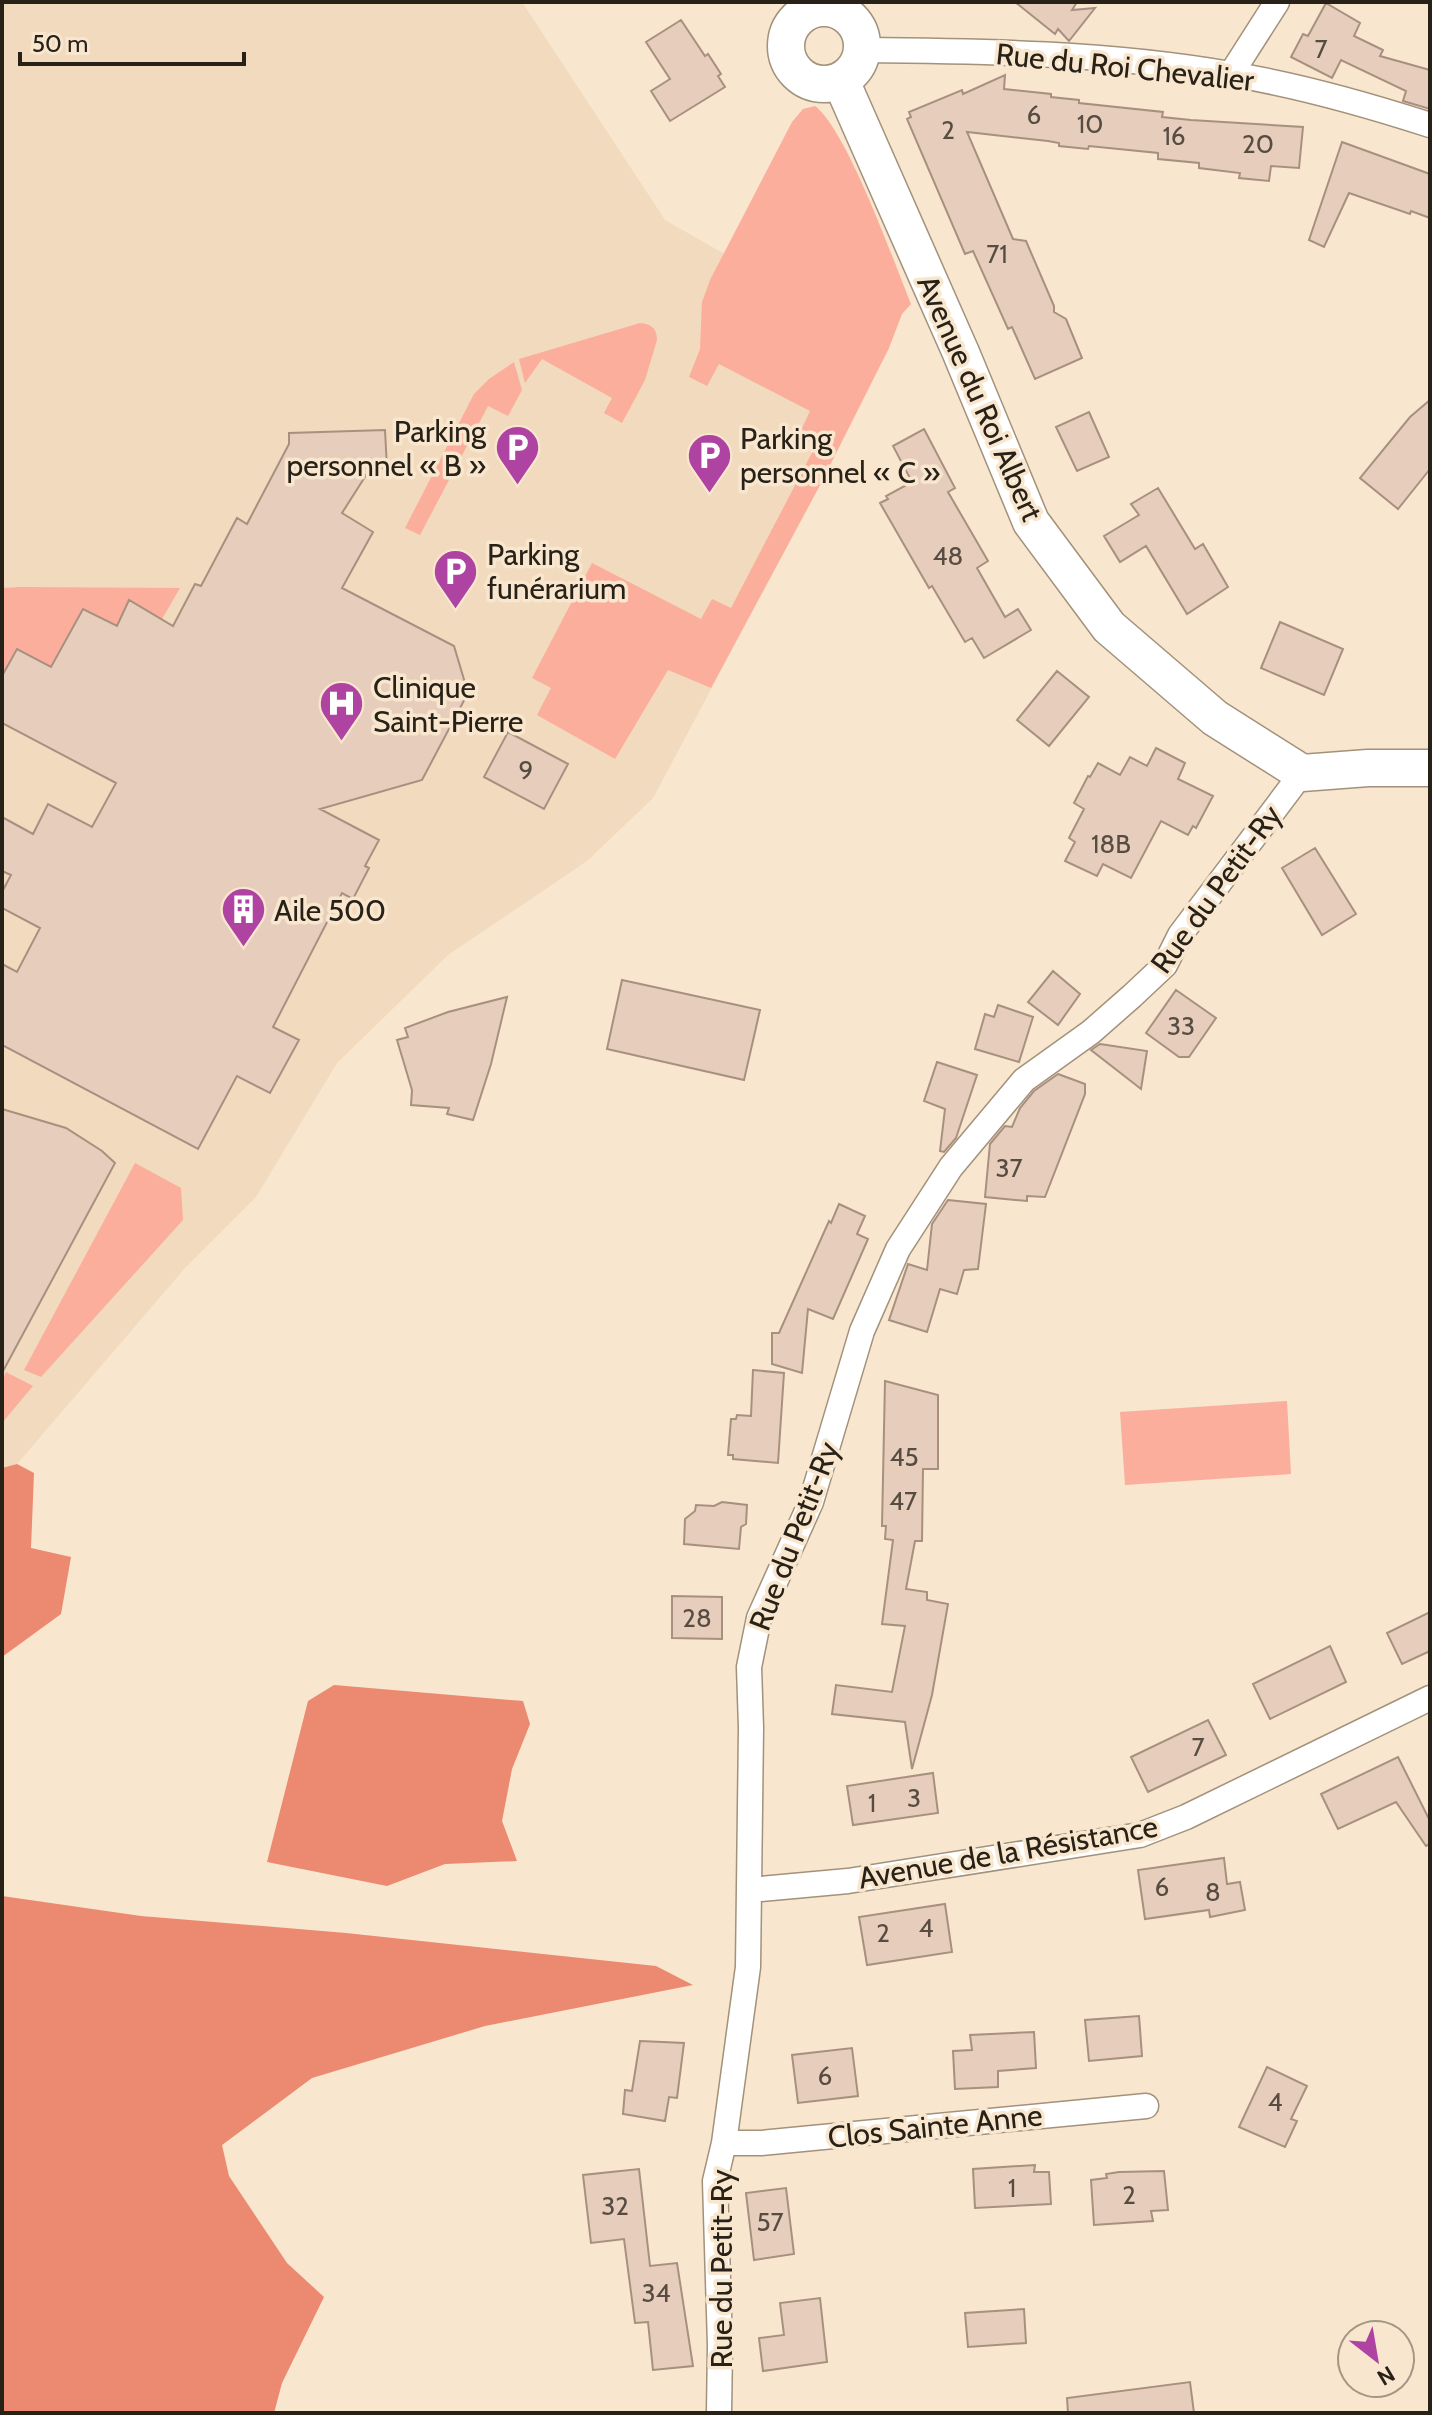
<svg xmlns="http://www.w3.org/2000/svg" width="1432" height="2415" viewBox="0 0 1432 2415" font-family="Cabin,sans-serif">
	<rect width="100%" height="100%" fill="#f8e6ce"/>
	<path fill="#f1dabd" d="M 2,2 L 522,2 L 665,220 L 889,348 L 819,487 L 653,798 L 587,861 L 448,955 L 337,1063 L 256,1197 L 185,1268 L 17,1464 L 2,1468 Z"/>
	<path fill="#fbae9b" d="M 815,106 C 847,130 894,262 911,304 L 902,314 L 889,348 L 819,487 L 711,688 L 668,670 L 615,759 L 537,715 L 551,688 L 532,678 L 592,563 L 701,619 L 712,599 L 731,608 L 816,445 L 799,435 L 810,411 L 719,364 L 707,386 L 689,377 L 700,349 L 702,302 L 710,280 L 792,122 L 803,109 Z
		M 640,323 C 651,324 657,328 657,340 L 645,380 L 622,423 L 604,413 L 612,398 L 542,359 L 525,383 L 519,359 Z
		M 514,362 L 522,390 L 508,416 L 488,406 L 420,535 L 405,528 L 474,394 L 489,379 Z
		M 20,587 L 180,588 L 162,619 L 130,600 L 117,626 L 83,609 L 62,647 L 147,718 L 17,650 L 2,676 L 2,588 Z
		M 135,1163 L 181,1188 L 183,1220 L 41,1377 L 24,1370 Z
		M 6,1372 L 33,1386 L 2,1423 L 2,1381 Z
		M 1287,1401 L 1291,1474 L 1125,1485 L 1120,1412 Z"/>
	<path fill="#eb8971" d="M 17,1464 L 34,1473 L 31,1548 L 71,1557 L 61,1614 L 2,1657 L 2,1468 Z
		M 334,1685 L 523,1701 L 530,1724 L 512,1769 L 502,1821 L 517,1861 L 445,1864 L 387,1886 L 267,1862 L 308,1701 Z
		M 2,1896 L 141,1916 L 346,1933 L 656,1966 L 693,1985 L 485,2026 L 312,2078 L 222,2145 L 229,2176 L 287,2263 L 324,2297 L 282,2383 L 274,2413 L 2,2413 Z"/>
	<path fill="#e7cdbc" stroke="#a89080" stroke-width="2" d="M 1015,2 L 1077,2 L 1072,10 L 1095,8 L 1069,41 L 1058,29 L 1055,34 Z
		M 1326,3 L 1360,23 L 1354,36 L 1383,50 L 1380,56 L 1430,70 L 1430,109 L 1403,101 L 1406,91 L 1341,60 L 1332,78 L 1291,57 L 1303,34 L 1308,36 Z
		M 681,20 L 705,56 L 708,54 L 721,74 L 718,76 L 725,87 L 670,121 L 651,91 L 670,79 L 646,42 Z
		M 1005,75 L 1004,89 L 1051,94 L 1051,97 L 1079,100 L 1079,103 L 1163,112 L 1162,117 L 1191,120 L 1303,127 L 1299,168 L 1271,166 L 1269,181 L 1239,178 L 1240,173 L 1199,168 L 1199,163 L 1158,159 L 1158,153 L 1089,146 L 1088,149 L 1059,146 L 1059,143 L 1048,141 L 967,132 L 1013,239 L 1026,241 L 1054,306 L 1054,312 L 1066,319 L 1082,358 L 1035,379 L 1012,327 L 1008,329 L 973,251 L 965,254 L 907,119 L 911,117 L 909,112 L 962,90 L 963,94 Z
		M 1342,142 L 1430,174 L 1430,218 L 1411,211 L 1410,214 L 1349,193 L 1324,247 L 1309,240 Z
		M 1430,400 L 1430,469 L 1398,509 L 1360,478 L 1410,417 Z
		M 1089,412 L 1109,457 L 1077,471 L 1056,427 Z
		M 924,429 L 955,488 L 948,492 L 988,561 L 977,568 L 1005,617 L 1018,609 L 1031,630 L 984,658 L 972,638 L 965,642 L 932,586 L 929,588 L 880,503 L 888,499 L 886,496 L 912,482 L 893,446 Z
		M 385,430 L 387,468 L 370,469 L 342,513 L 373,532 L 342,588 L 454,646 L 468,693 L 422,780 L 320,809 L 379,840 L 365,866 L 369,868 L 353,899 L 342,893 L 273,1027 L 299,1040 L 270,1093 L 237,1076 L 198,1149 L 2,1045 L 2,964 L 17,972 L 40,928 L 2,908 L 2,892 L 11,875 L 2,871 L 2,817 L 33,834 L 48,804 L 92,827 L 116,783 L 2,723 L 2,676 L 17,649 L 51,667 L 83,609 L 117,626 L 129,600 L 173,626 L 195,584 L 201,586 L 237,518 L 247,524 L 289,444 L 289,433 Z
		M 1158,488 L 1195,549 L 1203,544 L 1228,587 L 1187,614 L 1146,546 L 1120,562 L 1104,536 L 1139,515 L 1131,504 Z
		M 1280,622 L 1343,649 L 1324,695 L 1261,668 Z
		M 1057,671 L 1089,697 L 1049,746 L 1017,720 Z
		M 508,732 L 568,764 L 544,809 L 484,777 Z
		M 1156,748 L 1185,763 L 1178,779 L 1213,796 L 1196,828 L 1193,826 L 1188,835 L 1161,821 L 1131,878 L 1103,864 L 1097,876 L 1065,861 L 1075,842 L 1069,838 L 1084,809 L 1074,803 L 1088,776 L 1090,777 L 1098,763 L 1120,775 L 1130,757 L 1147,766 Z
		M 1315,848 L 1356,914 L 1322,935 L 1282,868 Z
		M 1053,971 L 1080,994 L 1058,1025 L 1028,1002 Z
		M 622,980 L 760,1010 L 744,1080 L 607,1049 Z
		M 1176,990 L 1216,1018 L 1189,1057 L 1179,1057 L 1146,1033 Z
		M 507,997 L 491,1064 L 473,1120 L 447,1114 L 449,1108 L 411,1105 L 412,1090 L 397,1040 L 408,1037 L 405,1028 L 448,1012 Z
		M 998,1005 L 1033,1017 L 1019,1062 L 975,1049 L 985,1014 L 994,1017 Z
		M 1100,1044 L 1147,1051 L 1141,1089 L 1091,1050 Z
		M 937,1062 L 977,1075 L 956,1138 L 944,1152 L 940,1151 L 945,1109 L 924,1101 Z
		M 1058,1074 L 1085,1084 L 1085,1094 L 1045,1197 L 1027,1196 L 1027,1201 L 985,1197 L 990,1144 L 1005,1126 L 1012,1127 L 1020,1108 L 1034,1091 Z
		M 2,1109 L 66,1128 L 102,1151 L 115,1163 L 2,1373 Z
		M 948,1200 L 986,1204 L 978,1269 L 964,1270 L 957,1294 L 940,1289 L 927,1332 L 889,1320 L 908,1264 L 927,1270 L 932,1224 Z
		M 839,1204 L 865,1216 L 857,1234 L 868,1239 L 833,1319 L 808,1309 L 802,1373 L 772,1364 L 772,1333 L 779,1333 L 829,1221 L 831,1223 Z
		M 753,1370 L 784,1373 L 778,1463 L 733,1459 L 733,1455 L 728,1455 L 731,1419 L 736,1419 L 737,1415 L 751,1416 Z
		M 885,1381 L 938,1395 L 938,1469 L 923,1469 L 922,1541 L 915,1541 L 906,1589 L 927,1592 L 927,1600 L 948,1604 L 932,1695 L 912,1769 L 905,1722 L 832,1714 L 836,1685 L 892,1692 L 905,1626 L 882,1624 L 893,1540 L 885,1539 L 886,1526 L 882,1526 Z
		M 722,1502 L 747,1505 L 746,1524 L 741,1527 L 739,1549 L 684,1544 L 685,1519 L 695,1511 L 696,1505 L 714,1506 Z
		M 672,1596 L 722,1597 L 722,1639 L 672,1638 Z
		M 1430,1612 L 1430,1651 L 1402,1664 L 1387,1633 Z
		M 1330,1646 L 1346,1682 L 1270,1719 L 1253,1684 Z
		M 1208,1720 L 1226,1755 L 1148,1792 L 1131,1757 Z
		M 1398,1757 L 1430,1821 L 1430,1844 L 1426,1846 L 1396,1802 L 1338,1829 L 1321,1794 Z
		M 933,1773 L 938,1813 L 853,1825 L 847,1786 Z
		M 1224,1858 L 1227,1884 L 1240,1882 L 1245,1910 L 1210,1917 L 1209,1910 L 1145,1919 L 1138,1870 Z
		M 945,1904 L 952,1952 L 867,1965 L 859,1917 Z
		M 1139,2016 L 1142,2056 L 1089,2061 L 1085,2020 Z
		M 1034,2032 L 1036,2068 L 998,2071 L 998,2087 L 955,2089 L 953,2051 L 972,2050 L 970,2035 Z
		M 640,2041 L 684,2043 L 677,2098 L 669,2097 L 665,2121 L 623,2114 L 625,2090 L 632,2091 Z
		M 852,2048 L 858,2096 L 798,2103 L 792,2055 Z
		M 1267,2067 L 1307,2086 L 1291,2119 L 1297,2121 L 1285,2147 L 1239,2127 Z
		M 1035,2165 L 1034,2172 L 1049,2172 L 1051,2204 L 975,2208 L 973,2169 Z
		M 639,2169 L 650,2266 L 677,2263 L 693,2366 L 653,2370 L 648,2322 L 635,2323 L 624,2239 L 591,2243 L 583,2175 Z
		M 1164,2171 L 1168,2210 L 1151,2211 L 1153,2221 L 1094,2225 L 1091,2180 L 1107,2178 L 1106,2174 L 1119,2172 Z
		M 786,2188 L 794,2254 L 754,2260 L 746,2193 Z
		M 820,2298 L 827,2362 L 763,2371 L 759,2338 L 784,2335 L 780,2303 Z
		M 1024,2309 L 1026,2343 L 968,2347 L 965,2313 Z
		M 1190,2382 L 1194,2413 L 1068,2413 L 1067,2398 Z"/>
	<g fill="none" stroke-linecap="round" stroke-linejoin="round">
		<defs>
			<path id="street" d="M 861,50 C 984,51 1109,53 1230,74 C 1298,85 1365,104 1430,125
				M 1231,74 L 1277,2
				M 750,1890 L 848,1881 L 1140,1835 L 1186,1817 L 1430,1698
				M 724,2143 L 761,2143 L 1146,2106
				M 719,2413 L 720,2346 L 715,2181 L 724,2143 L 748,1967 L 751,1728 L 749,1667 L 759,1618 L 811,1502 L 862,1331 L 898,1249 L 951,1167 L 1024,1080 L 1091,1032 L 1132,996 L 1165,965 L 1180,935 L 1302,773"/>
			<path id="secondary" d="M786 46a38 38 0 1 1 76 0a38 38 0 1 1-76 0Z
				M 841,81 L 961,353 L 1031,522 L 1109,627 L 1215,718 L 1302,773 L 1368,768 L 1430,768"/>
		</defs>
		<use href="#street" stroke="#a2917b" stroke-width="27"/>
		<use href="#secondary" stroke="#a2917b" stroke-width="39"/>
		<use href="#street" stroke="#fff" stroke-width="24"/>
		<use href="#secondary" stroke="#fff" stroke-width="36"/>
	</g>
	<defs>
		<symbol id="parking-pin" viewBox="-11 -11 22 30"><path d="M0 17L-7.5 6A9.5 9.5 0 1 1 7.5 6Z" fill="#af43a2" stroke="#f8e6ce"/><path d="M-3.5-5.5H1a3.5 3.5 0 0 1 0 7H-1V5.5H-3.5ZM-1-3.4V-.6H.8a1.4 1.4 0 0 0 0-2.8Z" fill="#fff"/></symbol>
		<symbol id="hospital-pin" viewBox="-11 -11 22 30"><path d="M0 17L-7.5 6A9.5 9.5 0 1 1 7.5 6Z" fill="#af43a2" stroke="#f8e6ce"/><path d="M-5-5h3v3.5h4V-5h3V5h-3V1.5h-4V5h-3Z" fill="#fff"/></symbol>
		<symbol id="building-pin" viewBox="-11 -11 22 30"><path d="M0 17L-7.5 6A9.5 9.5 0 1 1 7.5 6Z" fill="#af43a2" stroke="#f8e6ce"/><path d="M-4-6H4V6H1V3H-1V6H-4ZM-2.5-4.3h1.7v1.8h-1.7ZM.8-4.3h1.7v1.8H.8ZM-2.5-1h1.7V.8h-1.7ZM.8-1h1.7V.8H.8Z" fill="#fff"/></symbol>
	</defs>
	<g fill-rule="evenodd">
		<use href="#parking-pin" x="492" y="422" width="51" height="69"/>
		<use href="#parking-pin" x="684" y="430" width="51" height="69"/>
		<use href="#parking-pin" x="430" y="546" width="51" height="69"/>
		<use href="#hospital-pin" x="316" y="678" width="51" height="69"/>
		<use href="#building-pin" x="218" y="884" width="51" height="69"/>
	</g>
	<g text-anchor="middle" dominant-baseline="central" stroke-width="7" stroke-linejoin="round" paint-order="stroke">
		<g font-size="26" fill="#574c41">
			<text x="1321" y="49">7</text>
			<text x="1034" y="115">6</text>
			<text x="1090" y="124">10</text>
			<text x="948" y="130">2</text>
			<text x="1174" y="136">16</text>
			<text x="1258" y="144">20</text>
			<text x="997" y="254">71</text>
			<text x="948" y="556">48</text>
			<text x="526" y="770">9</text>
			<text x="1111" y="844">18B</text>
			<text x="1181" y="1026">33</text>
			<text x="1009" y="1168">37</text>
			<text x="904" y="1457">45</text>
			<text x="903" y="1501">47</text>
			<text x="697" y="1618">28</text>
			<text x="1198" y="1747">7</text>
			<text x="914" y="1798">3</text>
			<text x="872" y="1803">1</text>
			<text x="1162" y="1887">6</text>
			<text x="1213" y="1892">8</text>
			<text x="926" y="1928">4</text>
			<text x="883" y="1933">2</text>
			<text x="825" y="2076">6</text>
			<text x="1275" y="2102">4</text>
			<text x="1012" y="2188">1</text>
			<text x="1129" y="2195">2</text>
			<text x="615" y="2206">32</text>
			<text x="770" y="2222">57</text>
			<text x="656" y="2293">34</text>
		</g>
		<g font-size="30" fill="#272118" stroke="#f8e6ce">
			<text transform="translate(1125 67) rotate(6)">Rue du Roi Chevalier</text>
			<text transform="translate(980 398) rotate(66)">Avenue du Roi Albert</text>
			<text transform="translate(1216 889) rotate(-54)">Rue du Petit-Ry</text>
			<text transform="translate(794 1536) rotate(-69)">Rue du Petit-Ry</text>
			<text transform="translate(1008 1852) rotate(-10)">Avenue de la Résistance</text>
			<text transform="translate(935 2126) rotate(-6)">Clos Sainte Anne</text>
			<text transform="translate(721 2269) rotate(-90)">Rue du Petit-Ry</text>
		</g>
		<g font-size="30" fill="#272118" stroke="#f8e6ce" text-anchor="start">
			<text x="486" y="431" text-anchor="end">Parking<tspan x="486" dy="34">personnel « B »</tspan></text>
			<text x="740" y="438">Parking<tspan x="740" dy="34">personnel « C »</tspan></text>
			<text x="487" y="554">Parking<tspan x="487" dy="34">funérarium</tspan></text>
			<text x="373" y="687">Clinique<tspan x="373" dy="34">Saint-Pierre</tspan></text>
			<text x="274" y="910">Aile 500</text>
		</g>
	</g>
	<rect width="1432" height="2415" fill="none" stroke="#272118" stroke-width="8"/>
	<g transform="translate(1376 2359) rotate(149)"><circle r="38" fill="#f8e6ce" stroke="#a49785" stroke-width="2"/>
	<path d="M0-6L14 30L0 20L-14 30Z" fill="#af43a2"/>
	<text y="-12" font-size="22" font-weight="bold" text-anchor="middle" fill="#272118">N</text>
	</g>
	<path d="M20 52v12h224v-12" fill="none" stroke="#272118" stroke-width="4"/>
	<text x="32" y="52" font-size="24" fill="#272118" stroke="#f8e6ce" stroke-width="6" paint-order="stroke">50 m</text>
</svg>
